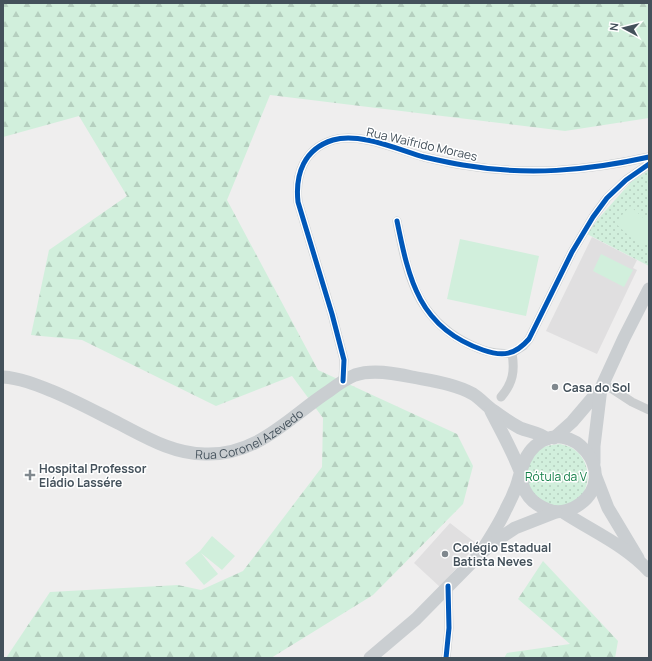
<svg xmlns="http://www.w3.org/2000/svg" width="652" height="661" viewBox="0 0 652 661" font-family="Manrope,sans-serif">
	<defs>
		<pattern id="forest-firs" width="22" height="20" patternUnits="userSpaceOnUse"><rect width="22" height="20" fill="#d1efdc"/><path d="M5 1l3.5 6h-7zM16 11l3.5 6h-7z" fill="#b5cfbf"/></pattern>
		<pattern id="park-dots" width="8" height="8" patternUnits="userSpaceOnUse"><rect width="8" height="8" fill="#d1efdc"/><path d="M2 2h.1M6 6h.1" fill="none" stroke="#b5cfbf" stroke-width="1.8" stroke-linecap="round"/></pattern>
	</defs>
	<rect width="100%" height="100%" fill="#efeeee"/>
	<path fill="#e0dfe0" d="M 592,237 L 637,260 L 633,268 L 637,270 L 597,354 L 546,331 Z
		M 450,523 L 477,544 L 440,587 L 414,563 Z"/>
	<path fill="url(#forest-firs)" d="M 3,3 L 649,3 L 649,118 L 565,131 L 270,95 L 227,200 L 318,370 L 457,434 L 473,466 L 463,504 L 373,595 L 271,658 L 6,658 L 50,592 L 178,585 L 201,590 L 243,571 L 322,467 L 323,418 L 292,376 L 216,406 L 82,340 L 31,335 L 49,250 L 127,196 L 79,116 L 3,137 Z
		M 543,561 L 618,641 L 615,658 L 504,658 L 507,653 L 570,644 L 518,599 Z"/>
	<path fill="url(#park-dots)" d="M 649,170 L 649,266 L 587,234 L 598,219 L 631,182 Z
		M 560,444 C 564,445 569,446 572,448 C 591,459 593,488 576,501 C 570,505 559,506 552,507 L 532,496 L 525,474 C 535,453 535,446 560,444 Z"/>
	<path fill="#d1efdc" d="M 630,206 L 649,223 L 649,237 L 640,246 L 615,223 Z
		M 460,239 L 539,256 L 526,316 L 447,299 Z
		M 601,254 L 633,270 L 624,287 L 593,271 Z
		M 212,536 L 235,556 L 222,570 L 201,553 L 218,574 L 204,585 L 185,563 L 200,551 Z"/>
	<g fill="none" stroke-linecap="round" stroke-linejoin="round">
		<path stroke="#cacdcf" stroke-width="9" d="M 397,221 C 407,272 415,316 465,342 C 480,350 494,355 512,353
			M 512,353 L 523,346 L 529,339 L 572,252 L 593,217 L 607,198 L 626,180 L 649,164
			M 343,381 L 344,360 L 332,314 L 298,202 C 295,174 304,149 333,140 C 360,132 399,150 424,157 C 437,160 450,163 463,165 C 527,176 586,171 649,157
			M 603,383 L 632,402 L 649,410
			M 501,397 C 513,383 515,371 512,353
			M 446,658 L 449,628 L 448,586"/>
		<g stroke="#caced1" stroke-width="13">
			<path id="s1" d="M 3,377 C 20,378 37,385 52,391 C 76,401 98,413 120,424 C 147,438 174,454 205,454 C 258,456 289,417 329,391 C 337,385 345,379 355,375 C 372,369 394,373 412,377 C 432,381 455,384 473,394 C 481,399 486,406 494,411 C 502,417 511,423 520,428 C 529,432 539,432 547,439"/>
			<path d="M 554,438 L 572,422 L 601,388"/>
			<path d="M 594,463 L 594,446 L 601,388 L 624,338 L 649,289"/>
			<path d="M 596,477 L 608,508 L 638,558"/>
			<path d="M 563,512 C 592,531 625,545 649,571"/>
			<path d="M 480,554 C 489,539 499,525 506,509 C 511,500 515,491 518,481 C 522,468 524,456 535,446 C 571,414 621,474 580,504 C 572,510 561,513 552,511 C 538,507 528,500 523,486 C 522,481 521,476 520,471 C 512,450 501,431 491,411"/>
			<path d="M 370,658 L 416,619 L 480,554 L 497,540 L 515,528 L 556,512"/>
		</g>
		<defs>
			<path id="cycleway" d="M 397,221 C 409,280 419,328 483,350 C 503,357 515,355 529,339 L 572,252 L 593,217 L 607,198 L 626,180 L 649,164
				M 343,381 L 344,360 L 332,314 L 298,202 C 295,174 304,149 333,140 C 360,132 399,150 424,157 C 437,160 450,163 463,165 C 527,176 586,171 649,157
				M 446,658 L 449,628 L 448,586"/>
		</defs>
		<use href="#cycleway" stroke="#fff" stroke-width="8"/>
		<use href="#cycleway" stroke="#0057b8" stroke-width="5"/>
	</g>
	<g fill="#80888e" stroke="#fff" stroke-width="1.5">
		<circle cx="555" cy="387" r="4"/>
		<path d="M28 469h4v4h4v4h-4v4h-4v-4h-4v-4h4z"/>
		<circle cx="445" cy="554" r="4"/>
	</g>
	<g text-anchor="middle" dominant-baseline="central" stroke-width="3" stroke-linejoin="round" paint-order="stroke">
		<g font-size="12" fill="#44515b" stroke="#fff">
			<text transform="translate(422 144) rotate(13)">Rua Waifrido Moraes</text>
			<text stroke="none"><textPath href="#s1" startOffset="267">Rua Coronel Azevedo</textPath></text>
		</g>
		<g font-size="12" font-weight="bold" fill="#44515b" stroke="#fff" text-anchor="start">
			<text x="563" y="387">Casa do Sol</text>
			<text x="39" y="468">Hospital Professor<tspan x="39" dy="14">Eládio Lassére</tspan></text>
			<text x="453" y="547">Colégio Estadual<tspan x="453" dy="14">Batista Neves</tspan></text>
		</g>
		<g font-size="12" fill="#137f48" stroke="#fff">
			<text x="556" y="476">Rótula da V</text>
		</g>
	</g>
	<rect width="652" height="661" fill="none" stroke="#44515b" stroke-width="8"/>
	<g transform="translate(624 28) rotate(277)" stroke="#ffffff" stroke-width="3" paint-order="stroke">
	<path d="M0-3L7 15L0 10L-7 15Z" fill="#44515b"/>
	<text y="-6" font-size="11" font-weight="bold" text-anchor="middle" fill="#44515b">N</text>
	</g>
</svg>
